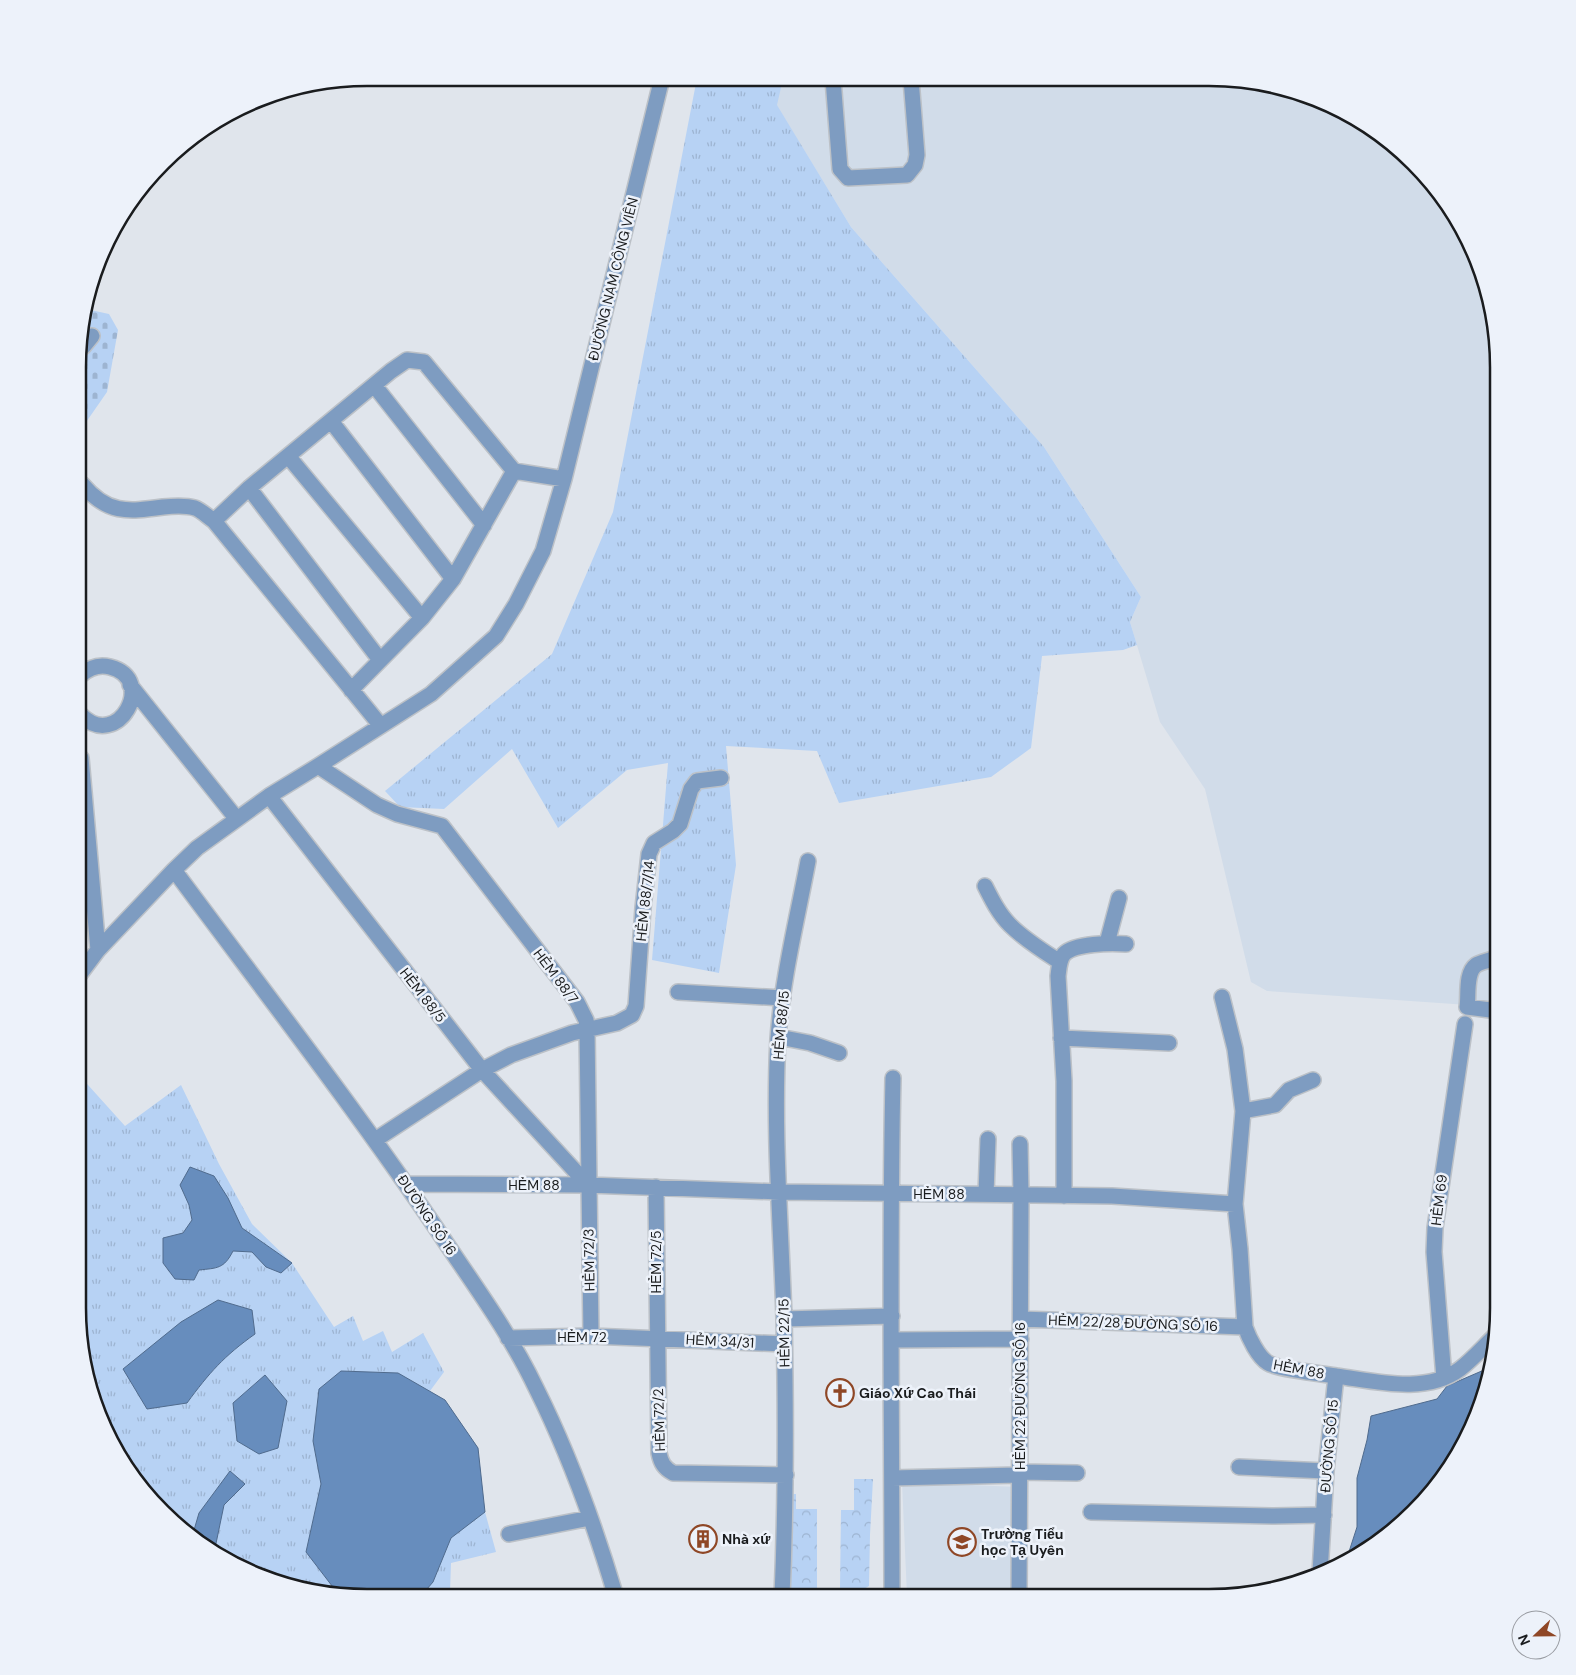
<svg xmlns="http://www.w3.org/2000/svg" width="1576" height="1675" viewBox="0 0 1576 1675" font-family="'DM Sans',sans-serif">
	<defs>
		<pattern id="grass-tufts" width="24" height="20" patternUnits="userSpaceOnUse" patternTransform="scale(1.25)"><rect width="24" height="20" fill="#b7d2f4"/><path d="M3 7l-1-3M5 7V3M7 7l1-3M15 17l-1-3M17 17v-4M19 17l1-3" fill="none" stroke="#9db4d1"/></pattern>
		<pattern id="cemetery-stones" width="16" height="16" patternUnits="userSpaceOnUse" patternTransform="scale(1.25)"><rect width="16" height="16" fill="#b7d2f4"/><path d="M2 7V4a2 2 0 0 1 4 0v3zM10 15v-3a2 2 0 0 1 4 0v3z" fill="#9db4d1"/></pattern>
		<pattern id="park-crowns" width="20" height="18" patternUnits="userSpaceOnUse" patternTransform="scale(1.25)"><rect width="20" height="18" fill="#b7d2f4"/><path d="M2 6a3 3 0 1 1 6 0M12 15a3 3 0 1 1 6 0" fill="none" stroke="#9db4d1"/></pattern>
	</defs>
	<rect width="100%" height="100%" fill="#e0e5ec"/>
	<path fill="#d1dce9" d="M 783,79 L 1247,80 L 1354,116 L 1414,162 L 1450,206 L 1483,274 L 1498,348 L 1498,1010 L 1468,1005 L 1267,991 L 1251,982 L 1205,789 L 1160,722 L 1130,622 L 1141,597 L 1044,447 L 851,227 L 776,104 Z
		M 902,1482 L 1020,1487 L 1019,1597 L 907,1596 Z"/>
	<path fill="url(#grass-tufts)" d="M 697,78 L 783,79 L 777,105 L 851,227 L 1044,447 L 1141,597 L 1130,622 L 1137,645 L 1123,650 L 1042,656 L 1031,748 L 991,777 L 839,803 L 817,751 L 726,746 L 736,865 L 719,973 L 652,960 L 668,763 L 627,770 L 558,828 L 512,749 L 444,809 L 400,807 L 385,791 L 552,654 L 613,512 Z
		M 79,1075 L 125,1126 L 181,1085 L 219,1164 L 252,1224 L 292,1263 L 334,1327 L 353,1316 L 363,1341 L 383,1331 L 392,1352 L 423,1333 L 444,1372 L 430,1391 L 445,1400 L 478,1448 L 485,1512 L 496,1552 L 451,1563 L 450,1592 L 447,1597 L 348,1597 L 292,1588 L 222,1559 L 176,1525 L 126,1469 L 93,1401 L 78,1327 Z"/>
	<path fill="url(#cemetery-stones)" d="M 85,307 L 86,309 L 109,314 L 118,330 L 107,392 L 82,428 L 83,311 Z"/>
	<path fill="url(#park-crowns)" d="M 81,804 L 90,907 L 80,916 Z
		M 854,1479 L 873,1479 L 870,1535 L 869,1586 L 862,1590 L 840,1589 L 841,1510 L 854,1510 Z
		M 786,1494 L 796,1494 L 796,1509 L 817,1509 L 817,1589 L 786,1588 Z"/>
	<path fill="#678dbd" stroke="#506b8d" d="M 190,1167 L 214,1176 L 228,1198 L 242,1228 L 292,1263 L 281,1273 L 266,1267 L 252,1252 L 233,1251 C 224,1269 217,1268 199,1270 L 194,1280 L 175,1279 L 163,1263 L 163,1238 L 183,1233 L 192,1220 L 189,1205 L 180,1185 Z
		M 218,1300 L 252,1310 L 255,1334 C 224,1356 209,1373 187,1403 L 147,1409 L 123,1369 L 181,1322 Z
		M 1491,1367 L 1489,1383 L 1460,1453 L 1426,1499 L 1370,1549 L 1346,1561 L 1357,1527 L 1357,1478 L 1367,1440 L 1371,1416 L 1437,1399 L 1447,1386 Z
		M 341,1371 L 398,1373 L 445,1400 L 478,1448 L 485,1512 L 451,1538 L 433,1582 L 420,1597 L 348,1597 L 339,1595 L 306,1552 L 321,1484 L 313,1441 L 319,1389 Z
		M 265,1375 L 287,1401 L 278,1448 L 259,1454 L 237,1441 L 233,1403 Z
		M 230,1471 L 245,1484 L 224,1505 L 214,1553 L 192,1537 L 199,1513 Z"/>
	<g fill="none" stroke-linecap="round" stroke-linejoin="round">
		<defs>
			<path id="minor" d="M 833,79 L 840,169 L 848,178 L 907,175 L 915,165 L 917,155 L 911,79
				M 83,347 L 92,336
				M 374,385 L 484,525
				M 331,421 L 453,579
				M 288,456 L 422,618
				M 82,484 C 107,514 127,512 163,507 C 173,506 185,505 195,508 C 201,510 208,517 214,521 L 381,726
				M 249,488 L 380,660
				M 214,521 L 249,488 L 391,371 L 407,360 L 424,362 L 514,471 L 564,479
				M 130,685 L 236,818
				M 351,690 L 422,618 L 453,579 L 514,471
				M 81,715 C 118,752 158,679 110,667 C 99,664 89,668 81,675
				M 81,758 L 98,950
				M 318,766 L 377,805 L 397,814 L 442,826 L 577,1002 L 586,1020 L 587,1030 L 591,1336
				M 269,796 L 482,1070 L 588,1185
				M 174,870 C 263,990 354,1107 438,1231 C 472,1282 510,1333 536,1388 C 569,1454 595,1526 616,1597
				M 985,886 C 992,900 999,914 1010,925 C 1025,940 1043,951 1060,962
				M 1107,943 L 1119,898
				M 1498,956 C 1491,961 1482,961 1476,965 C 1465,973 1469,996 1467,1007 L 1498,1011
				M 80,974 L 98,950 L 174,870 L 197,848 L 269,796 L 318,766 L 431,694 L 496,636 L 516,604 L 543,551 L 564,479 L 662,78
				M 678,992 L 783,998
				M 1222,997 L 1235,1049 L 1243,1111 L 1235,1204
				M 779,1037 L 810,1043 L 839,1053
				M 1061,1038 L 1169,1043
				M 1243,1111 L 1275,1105 L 1289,1090 L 1313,1080
				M 375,1140 L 482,1070 L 511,1055 L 572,1033 L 617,1023 L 632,1015 L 636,1006 L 643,908 L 649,854 L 654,843 L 673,831 L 680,824 L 691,789 L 697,781 L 721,778
				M 406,1184 L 588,1185 L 780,1192 L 1112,1196 L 1235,1204 L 1240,1249 L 1245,1327 C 1249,1338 1258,1357 1268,1363 C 1277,1369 1323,1374 1336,1376
				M 656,1187 L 659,1453 C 661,1463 664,1468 673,1473 L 786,1475
				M 986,1194 L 988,1139
				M 1064,1196 L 1064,1081 L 1058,976 C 1059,969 1059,960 1064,954 C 1075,943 1111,943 1126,944
				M 784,1319 L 892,1316
				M 1021,1319 L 1245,1327
				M 508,1338 L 591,1336 L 784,1344
				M 892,1340 L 1021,1339
				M 1444,1378 L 1434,1252 L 1435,1228 L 1465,1024
				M 1239,1467 L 1326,1471
				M 1020,1472 L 1077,1473
				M 892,1478 L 1020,1475
				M 1091,1512 L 1274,1516 L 1324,1515
				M 509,1534 L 590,1518
				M 1320,1573 L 1326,1471 L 1336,1376 C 1375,1381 1425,1395 1460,1369 C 1473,1359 1485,1345 1497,1334
				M 782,1597 C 786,1504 786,1411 784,1318 C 781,1225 773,1132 778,1039 C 782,979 797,920 808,861
				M 892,1597 C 892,1424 889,1251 893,1078
				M 1019,1597 L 1021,1195 L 1020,1144"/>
		</defs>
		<use href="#minor" stroke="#bcc1c7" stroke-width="18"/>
		<use href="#minor" stroke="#7e9cc1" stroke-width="15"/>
	</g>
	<defs>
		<symbol id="church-ring" viewBox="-11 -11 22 22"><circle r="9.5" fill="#edf2fa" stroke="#8f4726" stroke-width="1.5"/><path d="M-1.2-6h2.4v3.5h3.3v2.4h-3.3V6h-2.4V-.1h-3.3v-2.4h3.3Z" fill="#8f4726"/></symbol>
		<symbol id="building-ring" viewBox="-11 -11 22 22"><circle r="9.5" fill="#edf2fa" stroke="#8f4726" stroke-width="1.5"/><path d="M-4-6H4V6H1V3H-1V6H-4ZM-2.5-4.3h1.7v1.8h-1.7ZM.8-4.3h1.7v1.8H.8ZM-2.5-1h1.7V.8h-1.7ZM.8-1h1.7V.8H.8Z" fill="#8f4726"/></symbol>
		<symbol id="school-ring" viewBox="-11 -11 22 22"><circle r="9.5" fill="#edf2fa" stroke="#8f4726" stroke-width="1.5"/><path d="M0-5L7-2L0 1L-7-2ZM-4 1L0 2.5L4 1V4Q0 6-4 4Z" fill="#8f4726"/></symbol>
	</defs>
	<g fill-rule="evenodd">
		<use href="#church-ring" x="824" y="1377" width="32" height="32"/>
		<use href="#building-ring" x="687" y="1523" width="32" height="32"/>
		<use href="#school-ring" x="946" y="1526" width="32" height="32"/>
	</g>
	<g text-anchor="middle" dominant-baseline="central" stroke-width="5" stroke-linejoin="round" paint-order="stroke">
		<g font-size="14" fill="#1a1c1e" stroke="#edf2fa">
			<text transform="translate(613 279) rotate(-76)">ĐƯỜNG NAM CÔNG VIÊN</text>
			<text transform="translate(645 901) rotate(-84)">HẺM 88/7/14</text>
			<text transform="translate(556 976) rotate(53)">HẺM 88/7</text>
			<text transform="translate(423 995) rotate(52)">HẺM 88/5</text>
			<text transform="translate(781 1025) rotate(-85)">HẺM 88/15</text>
			<text x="534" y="1185">HẺM 88</text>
			<text x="939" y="1194">HẺM 88</text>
			<text transform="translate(1439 1200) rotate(-83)">HẺM 69</text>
			<text transform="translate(427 1215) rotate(56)">ĐƯỜNG SỐ 16</text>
			<text transform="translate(589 1260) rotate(-91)">HẺM 72/3</text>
			<text transform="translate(656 1262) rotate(-90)">HẺM 72/5</text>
			<text transform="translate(1133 1323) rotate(2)">HẺM 22/28 ĐƯỜNG SỐ 16</text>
			<text transform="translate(784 1333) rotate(-91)">HẺM 22/15</text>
			<text x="582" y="1337">HẺM 72</text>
			<text transform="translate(720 1341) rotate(3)">HẺM 34/31</text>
			<text transform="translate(1299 1369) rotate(11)">HẺM 88</text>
			<text transform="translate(1020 1396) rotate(-90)">HẺM 22 ĐƯỜNG SỐ 16</text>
			<text transform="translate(659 1420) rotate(-92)">HẺM 72/2</text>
			<text transform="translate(1329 1446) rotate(-85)">ĐƯỜNG SỐ 15</text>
		</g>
		<g font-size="14" font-weight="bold" fill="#1a1c1e" stroke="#edf2fa" text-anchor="start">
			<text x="859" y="1393">Giáo Xứ Cao Thái</text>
			<text x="981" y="1534">Trường Tiểu<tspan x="981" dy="16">học Tạ Uyên</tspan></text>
			<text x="722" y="1539">Nhà xứ</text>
		</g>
	</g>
	<path d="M0 0H1576V1675H0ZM367 86H1209A281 281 0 0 1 1490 367V1308A281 281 0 0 1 1209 1589H367A281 281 0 0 1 86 1308V367A281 281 0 0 1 367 86Z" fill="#edf2fa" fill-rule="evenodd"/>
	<path fill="none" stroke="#1a1c1e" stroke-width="2.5" d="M367 86H1209A281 281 0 0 1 1490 367V1308A281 281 0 0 1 1209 1589H367A281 281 0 0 1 86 1308V367A281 281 0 0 1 367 86Z"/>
	<g transform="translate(1536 1635) rotate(248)"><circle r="24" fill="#edf2fa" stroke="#999ca2"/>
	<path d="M0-4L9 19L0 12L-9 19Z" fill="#8f4726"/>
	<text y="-8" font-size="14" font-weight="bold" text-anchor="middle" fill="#1a1c1e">N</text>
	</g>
</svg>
